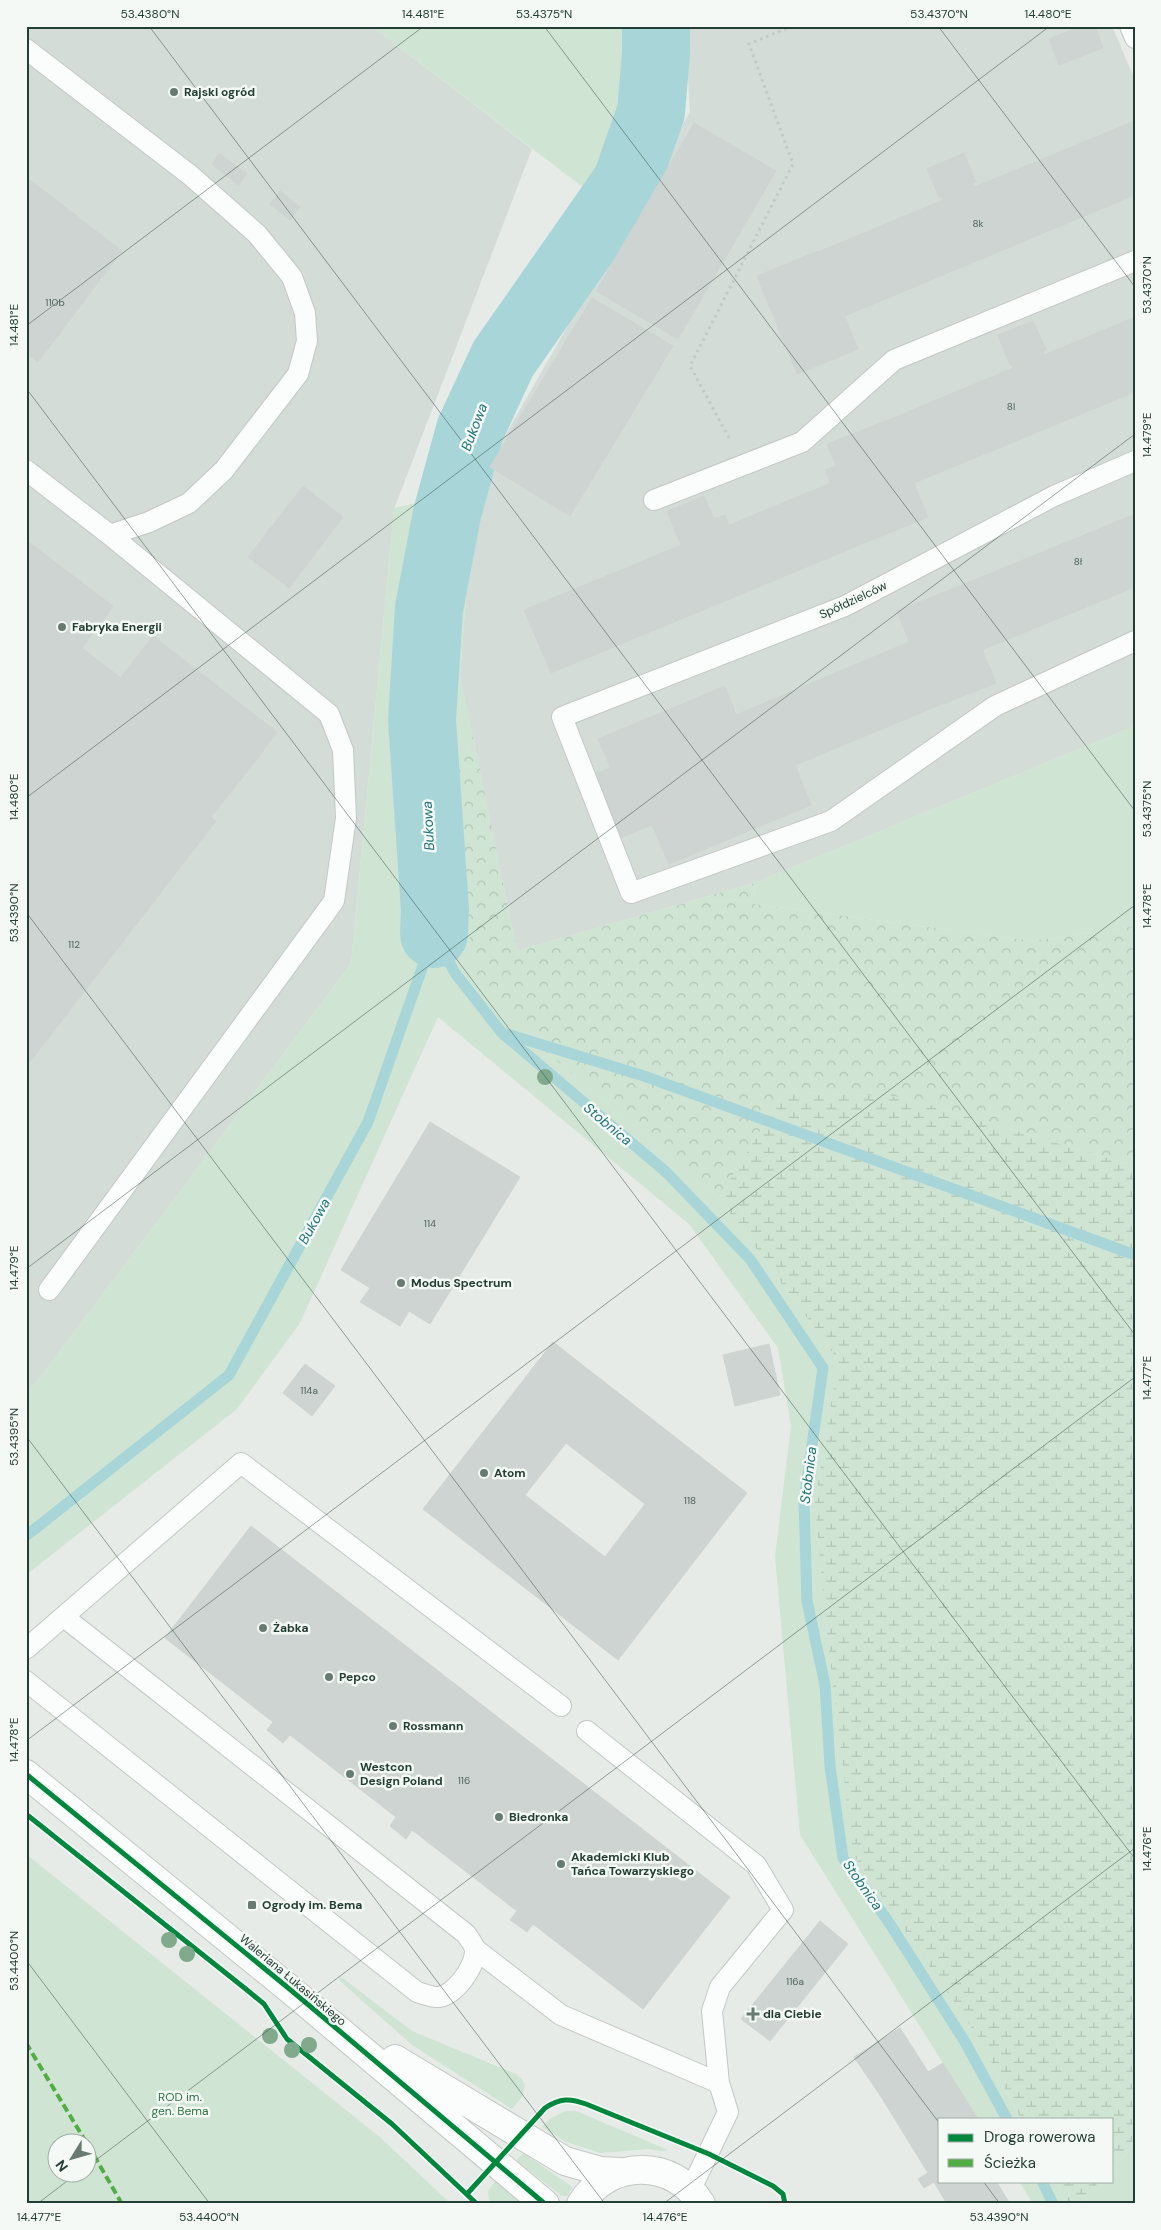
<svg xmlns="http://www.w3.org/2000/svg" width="1161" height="2230" viewBox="0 0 1161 2230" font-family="'DM Sans',sans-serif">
	<defs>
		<pattern id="forest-crowns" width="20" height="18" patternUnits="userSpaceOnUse" patternTransform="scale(1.25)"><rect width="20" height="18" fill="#cfe4d3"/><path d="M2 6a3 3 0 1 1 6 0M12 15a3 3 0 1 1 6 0" fill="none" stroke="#b1c5b6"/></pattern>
		<pattern id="wetland-marsh" width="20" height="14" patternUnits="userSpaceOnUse" patternTransform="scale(1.25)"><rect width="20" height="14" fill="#cfe4d3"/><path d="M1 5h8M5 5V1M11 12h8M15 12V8" fill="none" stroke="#b1c5b6"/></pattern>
	</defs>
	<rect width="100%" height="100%" fill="#e6ebe8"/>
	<path fill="#d4dcd8" d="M 26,26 L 372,26 L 532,149 L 394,509 L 351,964 L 26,1396 Z
		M 685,26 L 1112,26 L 1135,80 L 1135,726 L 755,883 L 517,951 L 460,675 L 474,490 L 690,112 Z"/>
	<path fill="#cfe4d3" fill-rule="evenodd" d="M 372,26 L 641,26 C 641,47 644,71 641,92 C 634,130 616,165 597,198 Z
		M 474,490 L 460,675 L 473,736 L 450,788 L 538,1045 L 719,1198 L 838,1360 L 815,1502 L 978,2037 L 1021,2119 L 978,2119 L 800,1835 L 775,1556 L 791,1426 L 778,1348 L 689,1224 L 438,1017 L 300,1323 L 237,1409 L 26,1575 L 26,1396 L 351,964 L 394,508 Z
		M 1135,726 L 1135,926 L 1034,941 L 754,904 L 755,883 Z
		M 26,1854 L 381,2138 L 451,2204 L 26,2204 ZM 58,2142 L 88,2142 L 88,2172 L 58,2172 Z
		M 340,1976 L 412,2031 L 516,2074 L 522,2079 L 525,2086 L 522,2097 L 512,2109 L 412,2045 L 339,1980 Z
		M 565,2111 L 576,2111 L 668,2150 L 661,2151 L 648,2149 L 600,2153 L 566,2142 L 542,2127 L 548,2120 Z
		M 1135,2135 L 1135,2204 L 1078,2204 L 1100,2181 L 1112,2181 L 1112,2168 L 1129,2151 Z
		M 523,2153 L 571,2186 L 572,2188 L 567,2196 L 562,2196 L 518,2162 L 517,2160 Z
		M 497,2178 L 528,2204 L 493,2204 L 489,2199 L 488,2191 Z
		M 1019,2181 L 1055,2181 L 1067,2204 L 1033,2204 Z"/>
	<path fill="url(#forest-crowns)" d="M 473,736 L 517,951 L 755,883 L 754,904 L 1034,941 L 1135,926 L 1135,1166 L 901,1097 L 784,1092 L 719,1198 L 538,1045 L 475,977 L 450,788 Z"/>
	<path fill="url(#wetland-marsh)" d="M 784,1092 L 901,1097 L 1135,1166 L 1135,2135 L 1129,2151 L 1112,2168 L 1112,2119 L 1021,2119 L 978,2037 L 853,1854 L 825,1615 L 815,1502 L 838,1360 L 719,1198 Z
		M 1055,2181 L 1100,2181 L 1078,2204 L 1067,2204 Z"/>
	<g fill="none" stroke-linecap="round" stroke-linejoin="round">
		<path stroke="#a8d6d8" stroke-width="11" d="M 434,934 L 455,973 L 502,1033 L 666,1172 L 750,1259 L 823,1368 L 804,1501 L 807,1601 L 825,1685 L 830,1766 L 843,1858 L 888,1921 L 965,2042 L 1007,2119
			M 507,1034 L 644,1076 L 1135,1255
			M 26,1536 L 229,1375 L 368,1122 L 434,934
			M 1042,2181 L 1053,2204"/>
		<path stroke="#a8d6d8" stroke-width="68" d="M 434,934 L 435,910 L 422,720 L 429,608 L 447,514 L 470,430 L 503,359 L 626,183 L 651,112 L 656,53 L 656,26"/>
	</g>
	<path fill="#ced4d1" stroke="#cfd4d1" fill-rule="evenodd" d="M 1080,26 L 1095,26 L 1103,48 L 1059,65 L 1049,39 Z
		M 1134,121 L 1135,195 L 845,316 L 818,252 Z
		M 694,123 L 776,171 L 678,339 L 596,291 Z
		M 219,153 L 247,174 L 238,185 L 212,164 Z
		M 964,153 L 976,182 L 973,183 L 975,188 L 943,200 L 941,196 L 939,197 L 927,169 Z
		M 26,177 L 122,251 L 38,362 L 26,353 Z
		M 280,191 L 300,207 L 290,220 L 270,204 Z
		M 818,251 L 858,349 L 797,374 L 757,276 Z
		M 592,298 L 673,346 L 570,516 L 490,467 Z
		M 1135,317 L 1135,392 L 914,483 L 888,420 Z
		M 1033,321 L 1046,350 L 1043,351 L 1044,355 L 1013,368 L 1012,364 L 1010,365 L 998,335 Z
		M 888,420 L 928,517 L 867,542 L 827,444 Z
		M 836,466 L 867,542 L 551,673 L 524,610 L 831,483 L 825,470 Z
		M 303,486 L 343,517 L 289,588 L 248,557 Z
		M 704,496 L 714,519 L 725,515 L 729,525 L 681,545 L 667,511 Z
		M 1135,514 L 1135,587 L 982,650 L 957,587 Z
		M 26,540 L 113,606 L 82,648 L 121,678 L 89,719 L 26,672 Z
		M 957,587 L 996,683 L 935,707 L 897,611 Z
		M 153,636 L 277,732 L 254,763 L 129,667 Z
		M 909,642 L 935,707 L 618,839 L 593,775 Z
		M 129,667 L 254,763 L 211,817 L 216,821 L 26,1067 L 26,672 L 89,719 Z
		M 725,686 L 736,715 L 610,767 L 598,739 Z
		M 795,765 L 811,805 L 669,864 L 652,825 Z
		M 430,1122 L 520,1177 L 430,1324 L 409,1311 L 400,1326 L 360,1302 L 370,1288 L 341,1270 Z
		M 553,1342 L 747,1493 L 618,1660 L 423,1509 ZM 566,1443 L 645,1504 L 605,1557 L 525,1495 Z
		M 769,1344 L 780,1395 L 735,1406 L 723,1355 Z
		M 305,1364 L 335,1386 L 312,1416 L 283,1393 Z
		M 251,1526 L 730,1897 L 643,2009 L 533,1924 L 527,1932 L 510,1920 L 517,1911 L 412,1830 L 406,1839 L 390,1826 L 396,1817 L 290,1735 L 283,1743 L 267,1730 L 273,1722 L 165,1638 Z
		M 820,1921 L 848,1944 L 770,2041 L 741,2019 Z
		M 900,2028 L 925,2067 L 880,2095 L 854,2057 Z
		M 943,2063 L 978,2119 L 940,2119 L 940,2181 L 996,2181 L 1010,2204 L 947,2204 L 934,2182 L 924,2188 L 918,2179 L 928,2173 L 880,2095 L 925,2067 L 928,2072 Z"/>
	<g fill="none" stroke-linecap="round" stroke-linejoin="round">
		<defs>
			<path id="service" d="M 1130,26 L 1135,38
				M 26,49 L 190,175 L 257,234 L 292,277 L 305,313 L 307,341 L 298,374 L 224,470 L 189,503 L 149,522 L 110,535 L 26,470
				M 1135,461 L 1054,496 L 845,606 L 562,717 L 631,893 L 831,821 L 995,706 L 1135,641
				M 654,500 L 802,442 L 894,360 L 1135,261
				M 49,1290 L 334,901 L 346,818 L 343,750 L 329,714 L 110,535
				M 26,1649 L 241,1463 L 561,1706
				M 26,1681 L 417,1992 C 423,1994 431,1997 437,1997 C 454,1997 475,1967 475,1951 C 475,1945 469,1939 466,1934 L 64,1617
				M 587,1731 L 756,1865 L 783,1910 L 720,1987 L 712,2011 L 719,2083
				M 475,1949 L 561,2015 L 719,2083 L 728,2112 L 691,2189"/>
			<path id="tertiary" d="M 26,1774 L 292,1991 L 545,2204
				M 395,2059 L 565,2161 L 600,2171 L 620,2172
				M 581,2204 C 608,2159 674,2158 701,2204"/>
		</defs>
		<use href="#service" stroke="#c3c8c5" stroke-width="22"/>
		<use href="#tertiary" stroke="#c3c8c5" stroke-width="30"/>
		<path stroke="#c2cac6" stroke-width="3" stroke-dasharray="2.5 4" stroke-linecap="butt" d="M 729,438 L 690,366 L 793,164 L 749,44 L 792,26"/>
		<use href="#service" stroke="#fbfcfc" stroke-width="20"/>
		<use href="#tertiary" stroke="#fbfcfc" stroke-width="28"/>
		<path stroke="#53ad45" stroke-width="4" stroke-dasharray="8 4" stroke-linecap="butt" d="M 26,2043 L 86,2142
			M 88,2145 L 122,2204"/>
		<defs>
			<path id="cycleway" d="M 26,1774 L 292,1991 L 545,2204
				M 26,1814 L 247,1990 L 264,2004 L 287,2039 L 392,2124 L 477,2204
				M 467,2194 L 545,2108 C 560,2098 570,2098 586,2104 L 709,2154 L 773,2186 L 783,2194 L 785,2204"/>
		</defs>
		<use href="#cycleway" stroke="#f4f9f6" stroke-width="8"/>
		<use href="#cycleway" stroke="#00873e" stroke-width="5"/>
	</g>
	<g fill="#81aa8d">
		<circle cx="545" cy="1077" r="8"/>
		<circle cx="169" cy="1940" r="8"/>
		<circle cx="187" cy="1954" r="8"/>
		<circle cx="270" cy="2036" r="8"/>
		<circle cx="309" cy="2045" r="8"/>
		<circle cx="292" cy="2050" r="8"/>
	</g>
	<path fill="none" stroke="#233e34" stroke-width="1" stroke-opacity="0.45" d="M 149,26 L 1135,1335M 544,26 L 1135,811M 938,26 L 1135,287M 26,326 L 424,26M 26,388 L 1135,1859M 26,798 L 1050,26M 26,912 L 940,2124M 26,1269 L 1135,434M 26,1436 L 605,2204M 26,1741 L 1135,905M 26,1960 L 210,2204M 88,2166 L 1135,1377M 983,2181 L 1000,2204M 37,2204 L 79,2172M 663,2204 L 1135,1848"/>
	<g fill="#677b73" stroke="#f4f9f6" stroke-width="2">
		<circle cx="174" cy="92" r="5"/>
		<circle cx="62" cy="627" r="5"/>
		<circle cx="401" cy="1283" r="5"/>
		<circle cx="484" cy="1473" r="5"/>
		<circle cx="263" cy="1628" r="5"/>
		<circle cx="329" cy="1677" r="5"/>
		<circle cx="393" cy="1726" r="5"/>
		<circle cx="350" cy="1774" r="5"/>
		<circle cx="499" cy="1817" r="5"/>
		<circle cx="561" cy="1864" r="5"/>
		<rect x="247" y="1900" width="10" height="10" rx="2.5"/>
		<path d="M750.5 2006.5h5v5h5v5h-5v5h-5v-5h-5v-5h5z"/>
	</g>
	<g text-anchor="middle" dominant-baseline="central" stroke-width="5" stroke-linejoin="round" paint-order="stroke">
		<g font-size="10" fill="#4f645c">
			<text x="978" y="223">8k</text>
			<text x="55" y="302">110b</text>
			<text x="1011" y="406">8l</text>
			<text x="1078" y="561">8ł</text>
			<text x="74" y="944">112</text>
			<text x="430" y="1223">114</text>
			<text x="309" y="1390">114a</text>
			<text x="690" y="1500">118</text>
			<text x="464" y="1780">116</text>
			<text x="795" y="1981">116a</text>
		</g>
		<g font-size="12" font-weight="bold" fill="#233e34" stroke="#f4f9f6" text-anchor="start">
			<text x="184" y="92">Rajski ogród</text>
			<text x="72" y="627">Fabryka Energii</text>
			<text x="411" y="1283">Modus Spectrum</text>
			<text x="494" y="1473">Atom</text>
			<text x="273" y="1628">Żabka</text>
			<text x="339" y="1677">Pepco</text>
			<text x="403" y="1726">Rossmann</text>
			<text x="360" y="1767">Westcon<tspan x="360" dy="14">Design Poland</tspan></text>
			<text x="509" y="1817">Biedronka</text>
			<text x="571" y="1857">Akademicki Klub<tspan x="571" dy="14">Tańca Towarzyskiego</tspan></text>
			<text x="262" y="1905">Ogrody im. Bema</text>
			<text x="763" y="2014">dla Ciebie</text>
		</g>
		<g font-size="12" fill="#233e34" stroke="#f4f9f6">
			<text transform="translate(853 600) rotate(-25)">Spółdzielców</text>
			<text transform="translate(293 1980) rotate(40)">Waleriana Łukasińskiego</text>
		</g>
		<g font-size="12" fill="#2e7542" stroke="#f4f9f6">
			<text x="180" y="2097">ROD im.<tspan x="180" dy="14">gen. Bema</tspan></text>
		</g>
		<g font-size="14" font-style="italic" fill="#1e747a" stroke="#f4f9f6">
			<text transform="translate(474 427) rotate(-69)">Bukowa</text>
			<text transform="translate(428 826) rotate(-93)">Bukowa</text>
			<text transform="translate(608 1124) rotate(40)">Stobnica</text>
			<text transform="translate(314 1221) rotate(-61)">Bukowa</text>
			<text transform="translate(808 1475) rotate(-83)">Stobnica</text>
			<text transform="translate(863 1885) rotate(55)">Stobnica</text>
		</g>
	</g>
	<rect width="1161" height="2230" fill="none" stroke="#f4f9f6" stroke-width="55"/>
	<rect x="938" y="2118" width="175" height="65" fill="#f4f9f6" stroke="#a0aea8"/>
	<rect x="948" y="2134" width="25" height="8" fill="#00873e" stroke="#a0aea8"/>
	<text x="984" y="2142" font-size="15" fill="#233e34">Droga rowerowa</text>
	<rect x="948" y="2159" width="25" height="8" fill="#53ad45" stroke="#a0aea8"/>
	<text x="984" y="2168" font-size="15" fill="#233e34">Ścieżka</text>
	<g transform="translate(72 2158) rotate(233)"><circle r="24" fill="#f4f9f6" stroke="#a0aea8"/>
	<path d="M0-4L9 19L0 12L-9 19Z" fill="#677b73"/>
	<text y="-8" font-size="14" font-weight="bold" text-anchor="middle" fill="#233e34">N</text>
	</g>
	<rect x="28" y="28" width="1106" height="2174" fill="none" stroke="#233e34" stroke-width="2"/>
	<g font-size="12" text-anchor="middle" fill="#233e34">
		<text x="150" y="18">53.4380°N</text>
		<text x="423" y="18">14.481°E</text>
		<text x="544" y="18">53.4375°N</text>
		<text x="939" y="18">53.4370°N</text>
		<text x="1048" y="18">14.480°E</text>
		<text transform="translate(1147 285) rotate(-90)" y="4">53.4370°N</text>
		<text transform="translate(14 325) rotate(-90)" y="4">14.481°E</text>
		<text transform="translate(1147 435) rotate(-90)" y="4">14.479°E</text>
		<text transform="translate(14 797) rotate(-90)" y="4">14.480°E</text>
		<text transform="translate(1147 809) rotate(-90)" y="4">53.4375°N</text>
		<text transform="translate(1147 906) rotate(-90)" y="4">14.478°E</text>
		<text transform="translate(14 913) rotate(-90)" y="4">53.4390°N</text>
		<text transform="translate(14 1268) rotate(-90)" y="4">14.479°E</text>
		<text transform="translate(1147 1378) rotate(-90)" y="4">14.477°E</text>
		<text transform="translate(14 1437) rotate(-90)" y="4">53.4395°N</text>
		<text transform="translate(14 1740) rotate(-90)" y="4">14.478°E</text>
		<text transform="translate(1147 1849) rotate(-90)" y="4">14.476°E</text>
		<text transform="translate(14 1961) rotate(-90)" y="4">53.4400°N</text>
		<text x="39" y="2221">14.477°E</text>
		<text x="209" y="2221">53.4400°N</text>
		<text x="665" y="2221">14.476°E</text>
		<text x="999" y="2221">53.4390°N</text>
	</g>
</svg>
